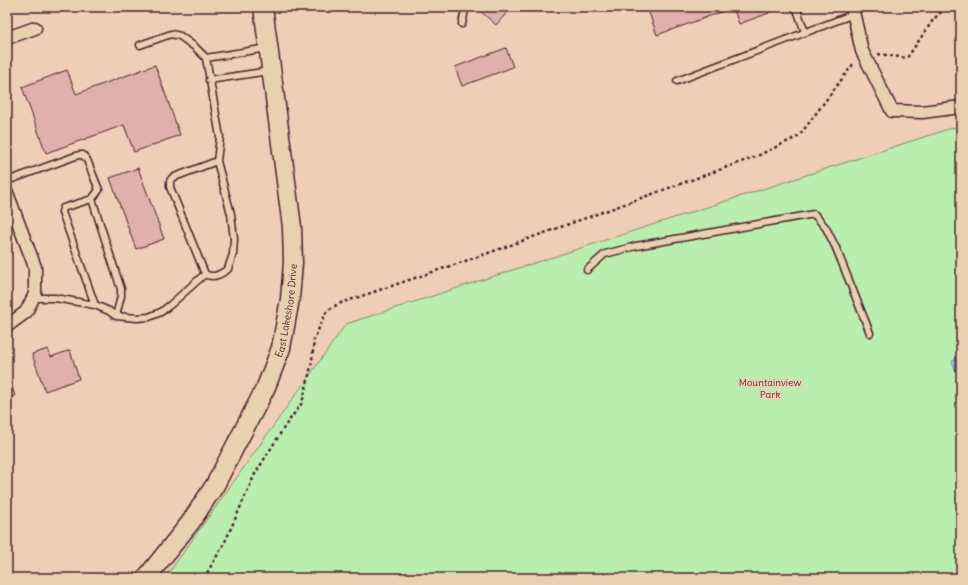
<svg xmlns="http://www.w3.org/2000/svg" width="968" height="585" viewBox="0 0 968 585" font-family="Delius,sans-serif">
	<rect width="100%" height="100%" fill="#eeceb6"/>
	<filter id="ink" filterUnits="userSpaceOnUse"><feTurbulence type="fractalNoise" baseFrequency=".025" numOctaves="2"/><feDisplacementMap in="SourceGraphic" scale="8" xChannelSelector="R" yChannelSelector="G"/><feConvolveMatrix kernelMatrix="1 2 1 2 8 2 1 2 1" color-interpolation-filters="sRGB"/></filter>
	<g filter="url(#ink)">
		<path fill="#b9eeaf" stroke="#82866d" d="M 961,125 L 961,578 L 165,578 L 346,324 Z"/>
		<path fill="#96d5f7" stroke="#788ca5" d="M 961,357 L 961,385 L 952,361 Z"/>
		<path fill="#e0b1ac" stroke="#4a1f2b" d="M 480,7 L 512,7 L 496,25 L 478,9 Z
			M 647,7 L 723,7 L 724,11 L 657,35 Z
			M 733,7 L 767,7 L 769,13 L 739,24 Z
			M 506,48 L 513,67 L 462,86 L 455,67 Z
			M 155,65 L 180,135 L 134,152 L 124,125 L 46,153 L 22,87 L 67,70 L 76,94 Z
			M 138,168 L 164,239 L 136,249 L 110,178 Z
			M 48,349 L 51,357 L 70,350 L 79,379 L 45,391 L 32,354 Z
			M 7,373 L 15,396 L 7,399 Z"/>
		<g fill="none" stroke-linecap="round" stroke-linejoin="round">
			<defs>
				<path id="service" d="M 796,7 L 805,32
					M 462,24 L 465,10 L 468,7
					M 140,45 L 171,34 L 180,36 L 195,47 L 206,58 L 220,137 L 217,161 L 231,214 L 234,239 L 233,254 L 228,269 C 221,274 213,279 205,274 L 170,187 L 170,181 L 172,178 L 217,161
					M 206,58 L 267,48
					M 209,80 L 269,71
					M 677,81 L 854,14
					M 7,181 L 73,157 L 79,155 L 83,155 L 87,160 L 99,190 L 92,199 L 63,208 L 62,212 L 95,305
					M 92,199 L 121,289 L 121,296 L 116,316
					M 587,270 L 605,254 L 636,246 L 814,214 L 826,228 L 836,248 L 870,333
					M 33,298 L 55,298 L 95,305 L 109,311 L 116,316 L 137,318 L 149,317 L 161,312 L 170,305 L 205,274"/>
				<path id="minor" d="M 852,7 L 862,51 L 892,111 L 922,112 L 961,107
					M 7,38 L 35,28
					M 7,193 L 35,267 L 35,294 L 26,312 L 7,326"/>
				<g id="secondary">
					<path id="s1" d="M 146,578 L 190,523 L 215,485 L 266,387 L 281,348 L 290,299 L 293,263 L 292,227 L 263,7"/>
				</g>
			</defs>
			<use href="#service" stroke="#4a1f2b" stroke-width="9"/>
			<use href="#minor" stroke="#4a1f2b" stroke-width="15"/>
			<use href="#secondary" stroke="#4a1f2b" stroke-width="21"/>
			<path stroke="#4a1f2b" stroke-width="2.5" stroke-dasharray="3 3" stroke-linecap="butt" d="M 878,54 L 907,58 L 933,20 L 946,7
				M 204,578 L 224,544 L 255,474 L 285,426 L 302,403 L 308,380 L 312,361 L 314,339 L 327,311 L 338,304 L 483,255 L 755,157 L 799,136 L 854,63"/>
			<use href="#service" stroke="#e9d0b1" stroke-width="6"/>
			<use href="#minor" stroke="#e9d0b1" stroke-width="12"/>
			<use href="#secondary" stroke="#e9d0b1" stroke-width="18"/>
		</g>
	</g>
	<g text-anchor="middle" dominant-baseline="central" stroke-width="4" stroke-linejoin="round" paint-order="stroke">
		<g font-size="10" fill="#4a1f2b" stroke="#e9d0b1">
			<text stroke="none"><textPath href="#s1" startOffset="306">East Lakeshore Drive</textPath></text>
		</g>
		<g font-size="10" fill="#553438" stroke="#e9d0b1">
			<text x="770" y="382">Mountainview<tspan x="770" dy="12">Park</tspan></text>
		</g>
	</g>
	<rect width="968" height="585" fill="none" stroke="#e9d0b1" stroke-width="24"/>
	<rect x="12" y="12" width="944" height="561" fill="none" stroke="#4a1f2b" stroke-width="1.5" filter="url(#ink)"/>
</svg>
